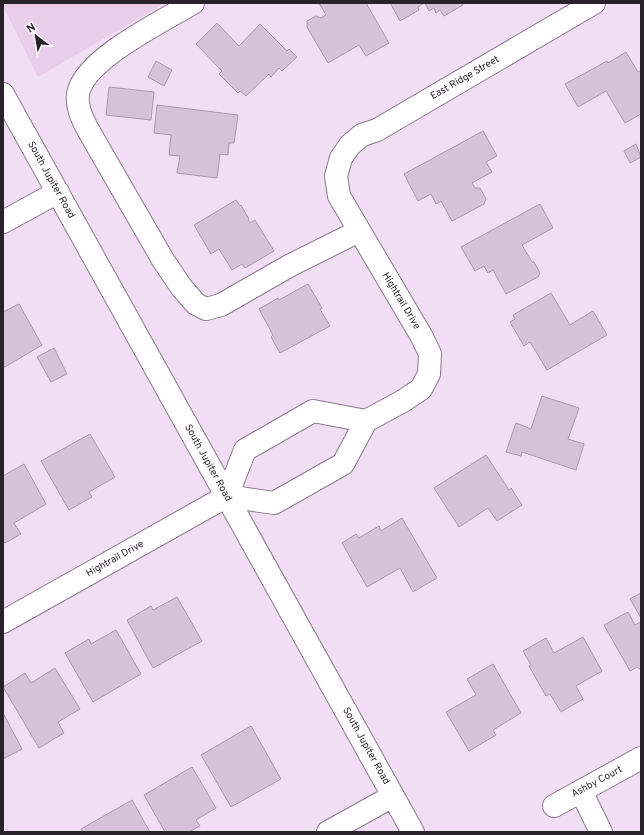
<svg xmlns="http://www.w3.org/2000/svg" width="644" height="835" viewBox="0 0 644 835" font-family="Overpass,sans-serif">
	<rect width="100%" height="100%" fill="#f2def4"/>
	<path fill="#e8ceeb" d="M 3,3 L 165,3 L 38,77 L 3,6 Z"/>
	<path fill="#d5c2d8" stroke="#ab98ae" d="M 319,3 L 366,3 L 389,43 L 366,56 L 359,45 L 328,63 L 307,27 L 307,21 L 316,16 L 321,18 L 326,15 Z
		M 390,3 L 424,3 L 418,7 L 419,10 L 400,21 Z
		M 425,3 L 462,3 L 463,5 L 444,16 L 440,10 L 436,13 L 434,8 L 429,11 Z
		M 217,23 L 239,46 L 260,24 L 287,51 L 289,49 L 297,57 L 282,71 L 279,68 L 271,77 L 269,74 L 246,96 L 240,91 L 238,93 L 219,74 L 222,71 L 196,44 Z
		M 626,52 L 638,72 L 641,70 L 641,114 L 625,123 L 606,91 L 578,107 L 565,84 L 607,61 L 608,63 Z
		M 156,61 L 172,70 L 164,86 L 148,77 Z
		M 109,87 L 154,92 L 151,120 L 106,115 Z
		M 157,105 L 238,115 L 234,143 L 229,143 L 228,155 L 220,154 L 217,178 L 177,173 L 180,156 L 169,155 L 171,135 L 154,133 Z
		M 483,131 L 497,156 L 486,162 L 492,172 L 472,183 L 475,188 L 480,188 L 486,199 L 484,204 L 452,221 L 441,201 L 436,204 L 431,194 L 418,201 L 404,174 Z
		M 636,144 L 641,157 L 630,163 L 624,151 Z
		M 236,200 L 240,206 L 241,205 L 249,219 L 248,220 L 250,223 L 255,220 L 274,251 L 245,268 L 242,264 L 232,270 L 219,249 L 211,254 L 194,225 Z
		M 540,204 L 553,228 L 522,245 L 532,262 L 534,262 L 540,273 L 538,277 L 506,294 L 493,270 L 488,273 L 484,266 L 475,271 L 461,247 Z
		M 308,284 L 322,308 L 320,309 L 330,326 L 280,353 L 271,337 L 273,335 L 259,309 L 278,298 L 279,300 Z
		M 551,293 L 570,325 L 593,311 L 607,335 L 547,370 L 530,342 L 524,346 L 510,322 L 515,319 L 513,315 Z
		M 19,304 L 42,345 L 3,368 L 3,312 Z
		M 54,348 L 67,374 L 51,382 L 37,357 Z
		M 542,396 L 579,408 L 568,439 L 584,444 L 576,470 L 522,452 L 521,456 L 506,452 L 516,423 L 531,429 Z
		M 90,434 L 115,477 L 89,492 L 92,497 L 69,510 L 41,461 Z
		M 486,455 L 509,490 L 511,488 L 522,505 L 497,521 L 488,508 L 459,527 L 434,488 Z
		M 24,464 L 46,504 L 14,523 L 21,534 L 5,543 L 3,540 L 3,476 Z
		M 402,518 L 437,578 L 413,592 L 400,568 L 367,587 L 342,543 L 356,534 L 359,538 L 379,526 L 381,531 Z
		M 641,593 L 641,618 L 630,599 Z
		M 177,597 L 202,641 L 153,668 L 127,620 L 151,606 L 153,610 Z
		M 628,612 L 635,625 L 641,622 L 641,668 L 639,669 L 637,667 L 630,671 L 604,625 Z
		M 116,630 L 141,674 L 93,702 L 65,653 L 89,639 L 91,644 Z
		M 583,637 L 602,671 L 576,686 L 583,699 L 561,712 L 550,694 L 546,696 L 529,666 L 531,665 L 523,651 L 546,638 L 554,653 Z
		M 493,664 L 521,713 L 493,730 L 496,735 L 469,751 L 446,712 L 476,695 L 467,679 Z
		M 55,668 L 80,709 L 58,722 L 64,733 L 39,748 L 3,687 L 25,673 L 31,683 Z
		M 3,713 L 22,749 L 3,759 Z
		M 251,726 L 281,779 L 231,807 L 201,755 Z
		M 192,767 L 216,808 L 196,820 L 200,826 L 189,832 L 165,832 L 144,795 Z
		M 132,800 L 150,832 L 83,832 L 81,829 Z"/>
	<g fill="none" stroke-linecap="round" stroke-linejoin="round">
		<defs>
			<path id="minor" d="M 193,3 C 163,21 89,57 79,90 C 75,103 81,116 87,128 L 163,260 L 182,288 L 196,304 L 206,309 L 221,305 L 289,266 L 359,231
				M 3,94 L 413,832
				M 3,222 L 58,192
				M 227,496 L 245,450 L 313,411 L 366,421
				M 3,622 L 227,496 L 274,503 L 343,464 L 366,421 L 403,401 L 421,389 L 429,374 L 430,354 L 422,337 L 339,196 L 336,176 L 341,158 L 350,145 L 362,135 L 377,130 L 594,3
				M 581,791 L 601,832
				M 554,806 L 641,758
				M 328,832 L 393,796"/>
		</defs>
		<use href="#minor" stroke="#89778b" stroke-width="24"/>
		<use href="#minor" stroke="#fff" stroke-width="22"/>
	</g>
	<g text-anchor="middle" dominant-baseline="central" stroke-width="3" stroke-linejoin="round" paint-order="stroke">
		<g font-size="10" fill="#29222a" stroke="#fff">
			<text transform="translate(465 78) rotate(-30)">East Ridge Street</text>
			<text transform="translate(51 180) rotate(61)">South Jupiter Road</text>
			<text transform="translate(401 301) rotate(59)">Hightrail Drive</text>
			<text transform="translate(208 463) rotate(61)">South Jupiter Road</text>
			<text transform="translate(115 559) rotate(-29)">Hightrail Drive</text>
			<text transform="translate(366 746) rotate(61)">South Jupiter Road</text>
			<text transform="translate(597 782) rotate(-28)">Ashby Court</text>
		</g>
	</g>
	<rect width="644" height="835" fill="none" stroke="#29222a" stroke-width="8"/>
	<g transform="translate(36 36) rotate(329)" stroke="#ffffff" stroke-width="3" paint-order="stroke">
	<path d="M0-3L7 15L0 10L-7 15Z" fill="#29222a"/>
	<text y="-6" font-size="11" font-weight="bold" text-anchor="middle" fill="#29222a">N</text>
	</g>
</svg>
